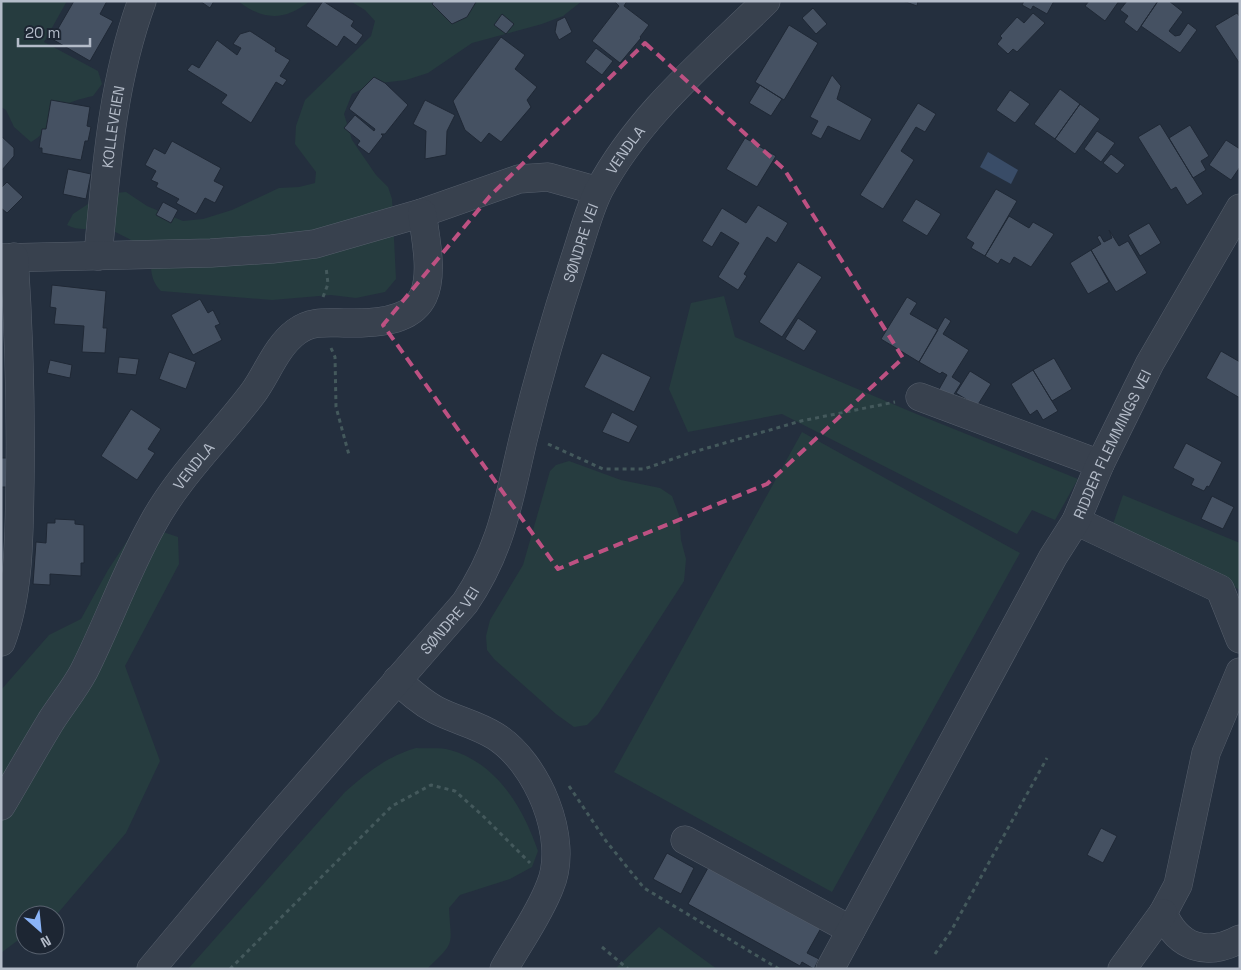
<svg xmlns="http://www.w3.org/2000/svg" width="1241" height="970" viewBox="0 0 1241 970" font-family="'Space Grotesk',sans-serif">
	<rect width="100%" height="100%" fill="#242f3e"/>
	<path fill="#263c3f" d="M 1,1 L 67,1 L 44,42 L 98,71 L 102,84 L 93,96 C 81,99 69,101 59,109 C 47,118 50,132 31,142 L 14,127 L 6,110 L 1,107 Z
		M 238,1 L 310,1 C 284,21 264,21 238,1 Z
		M 350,1 L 582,1 L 563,16 L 542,24 L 472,43 L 428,73 L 406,80 L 372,84 L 352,94 L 344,114 L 352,140 L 376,175 L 388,187 L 392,199 L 396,279 L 385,292 L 356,298 L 331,295 L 272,300 L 161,291 C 145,275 156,260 144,248 C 139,244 112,229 106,229 C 91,227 80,232 67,225 L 73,214 L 103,194 L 126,192 L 147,206 L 183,221 L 203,219 L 232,210 L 279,188 L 299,187 L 315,183 L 316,172 L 295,144 L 296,126 L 305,100 L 371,36 L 375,21 L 365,10 Z
		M 724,296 L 735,337 L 914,413 L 1078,479 L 1055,520 L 1032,510 L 1017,534 L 782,414 L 688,432 L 669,389 L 691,303 Z
		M 802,432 L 1020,553 L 832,892 L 614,772 Z
		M 569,461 L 621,480 L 660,488 L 672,496 L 679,515 L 681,540 L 686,559 L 684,581 L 598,714 L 587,725 L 574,727 L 556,714 L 494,659 L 487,650 L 486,636 L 490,620 L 523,565 L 550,471 L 556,465 Z
		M 1123,495 L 1240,543 L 1240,590 L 1113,524 Z
		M 157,530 L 178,537 L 179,564 L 125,666 L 160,761 L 126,833 L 58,913 L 55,915 L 25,915 L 25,935 L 1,953 L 1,690 L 49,635 L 81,619 L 108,570 L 133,532 Z
		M 416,748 C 427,749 440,747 450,750 C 497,763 523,808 538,851 L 532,867 L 510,879 L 460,895 L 449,908 C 451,947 456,941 427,969 L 188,969 L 345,792 C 368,772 386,757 416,748 Z
		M 659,927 L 717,969 L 615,969 Z"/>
	<path fill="#394c67" d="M 988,152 L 1018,170 L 1011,184 L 980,167 Z"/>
	<path fill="#455162" stroke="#1f2835" d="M 74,1 L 107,1 L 100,14 L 113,21 L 90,61 L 52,39 Z
		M 200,1 L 214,1 L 210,8 Z
		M 323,1 L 354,21 L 351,26 L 363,35 L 356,45 L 344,36 L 337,47 L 306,26 Z
		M 434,1 L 475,1 L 476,2 L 467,17 L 452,24 L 432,4 Z
		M 614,1 L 627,1 L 624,6 L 649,25 L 640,37 L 641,38 L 620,63 L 592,41 L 619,6 Z
		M 903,1 L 918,1 L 917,6 Z
		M 1024,1 L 1054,1 L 1047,14 L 1033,6 L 1031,10 L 1022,5 Z
		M 1089,1 L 1119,1 L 1105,21 L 1085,6 Z
		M 1127,1 L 1158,1 L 1137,32 L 1124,22 L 1128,16 L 1120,10 Z
		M 1158,1 L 1169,1 L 1183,12 L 1169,31 L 1175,36 L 1180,35 L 1188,23 L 1197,30 L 1180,53 L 1141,26 Z
		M 813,8 L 827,24 L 816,34 L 802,18 Z
		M 1033,13 L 1045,23 L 1017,52 L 1013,49 L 1008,54 L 997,44 L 1002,38 L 1000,36 L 1017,17 L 1024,23 Z
		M 1237,13 L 1240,17 L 1240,64 L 1215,26 Z
		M 502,14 L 514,24 L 506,34 L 494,25 Z
		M 565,17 L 572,32 L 559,40 L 555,32 L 557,21 Z
		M 789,25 L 818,43 L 784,100 L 755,82 Z
		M 250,31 L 276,48 L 275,51 L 290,60 L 280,76 L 287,80 L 284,84 L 283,86 L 276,82 L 251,123 L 221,103 L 227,95 L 187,70 L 192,64 L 199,68 L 217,40 L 237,55 L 241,48 L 233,44 L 240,34 Z
		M 501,37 L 525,55 L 515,69 L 537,87 L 527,100 L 531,107 L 501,142 L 489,133 L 481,143 L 465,130 L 453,101 Z
		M 596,48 L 613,61 L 602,75 L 585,62 Z
		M 832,75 L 841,86 L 837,99 L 872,119 L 860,141 L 828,126 L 821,139 L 811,134 L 818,121 L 810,117 Z
		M 374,77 L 385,83 L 408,105 L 385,134 L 381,134 L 383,136 L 369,154 L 357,145 L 360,141 L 344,128 L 355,115 L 374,131 L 375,129 L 349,109 L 360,91 Z
		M 760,85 L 782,99 L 771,116 L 749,103 Z
		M 1060,89 L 1080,104 L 1055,139 L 1034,124 Z
		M 1010,90 L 1030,104 L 1015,123 L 996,110 Z
		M 51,100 L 90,107 L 87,126 L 91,127 L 88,141 L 85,141 L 81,160 L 42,153 L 42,148 L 39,148 L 42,129 L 46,129 Z
		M 425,100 L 455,115 L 447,131 L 446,155 L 425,159 L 426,131 L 413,124 Z
		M 918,103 L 936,114 L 925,132 L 916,127 L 901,151 L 914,160 L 883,209 L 860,195 Z
		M 1080,104 L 1100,119 L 1075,154 L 1055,139 Z
		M 1160,124 L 1203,194 L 1187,205 L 1176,187 L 1171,190 L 1138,137 Z
		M 1190,125 L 1209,156 L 1201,161 L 1206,170 L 1193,178 L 1169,138 Z
		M 1097,131 L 1115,143 L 1101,162 L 1084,149 Z
		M 1,136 L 14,148 L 14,156 L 2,170 Z
		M 745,138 L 776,156 L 757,187 L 726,169 Z
		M 1226,140 L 1240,149 L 1240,167 L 1231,180 L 1209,165 Z
		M 172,141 L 221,168 L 214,181 L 224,186 L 215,203 L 205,198 L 196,214 L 176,203 L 179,199 L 156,187 L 158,183 L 151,180 L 156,171 L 145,165 L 154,148 L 165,154 Z
		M 1111,154 L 1125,165 L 1117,174 L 1103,163 Z
		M 68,169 L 91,174 L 86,199 L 63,194 Z
		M 7,182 L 23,197 L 7,213 L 1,208 L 1,188 Z
		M 996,189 L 1017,201 L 985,256 L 971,248 L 974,243 L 966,238 Z
		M 916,199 L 941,214 L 927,236 L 902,221 Z
		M 163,202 L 178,210 L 171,223 L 156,215 Z
		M 758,205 L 788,223 L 776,243 L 767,237 L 744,274 L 747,276 L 738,290 L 718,277 L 739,243 L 721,232 L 712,247 L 702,241 L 722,208 L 746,223 Z
		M 1009,216 L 1029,228 L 1033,222 L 1054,234 L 1031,267 L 1014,257 L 1010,264 L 1001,259 L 998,264 L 985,256 Z
		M 1149,223 L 1161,243 L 1140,256 L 1128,235 Z
		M 1109,230 L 1119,246 L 1128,241 L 1147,273 L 1116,292 L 1091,250 L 1101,244 L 1097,237 L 1100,235 L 1104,242 L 1112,238 Z
		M 1091,250 L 1109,282 L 1088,294 L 1070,263 Z
		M 798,262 L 822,277 L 782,337 L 759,322 Z
		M 52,285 L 106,291 L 103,328 L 107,328 L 105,353 L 82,352 L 84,326 L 54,324 L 56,308 L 50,307 Z
		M 907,297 L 917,303 L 910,314 L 938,330 L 919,362 L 881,339 Z
		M 200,299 L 208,313 L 213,310 L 220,324 L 215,326 L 222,340 L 193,355 L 171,315 Z
		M 945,317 L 951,321 L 943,334 L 969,350 L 952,377 L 961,383 L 951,399 L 938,391 L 947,375 L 942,372 L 940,374 L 919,362 Z
		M 798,318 L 817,331 L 804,351 L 785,339 Z
		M 1221,351 L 1240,362 L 1240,398 L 1206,378 Z
		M 169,352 L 196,362 L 186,389 L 159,379 Z
		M 602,353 L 651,377 L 634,412 L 584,387 Z
		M 119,357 L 139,359 L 136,375 L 117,373 Z
		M 1054,358 L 1072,389 L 1052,401 L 1033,370 Z
		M 50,360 L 72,365 L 70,378 L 47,373 Z
		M 1033,370 L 1058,411 L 1043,420 L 1037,410 L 1030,415 L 1011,384 Z
		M 970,371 L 991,384 L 977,406 L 956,393 Z
		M 131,409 L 161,429 L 148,449 L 155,453 L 137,480 L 101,456 Z
		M 612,412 L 638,426 L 629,443 L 602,432 Z
		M 1186,443 L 1222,462 L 1209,487 L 1207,486 L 1204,491 L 1191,485 L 1194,479 L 1173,468 Z
		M 1,458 L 8,458 L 10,487 L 1,487 Z
		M 1212,496 L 1234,507 L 1223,529 L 1201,519 Z
		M 55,519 L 75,520 L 75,524 L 84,525 L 84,563 L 81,563 L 81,576 L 50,574 L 50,585 L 33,584 L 36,542 L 46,543 L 47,523 L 55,523 Z
		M 1101,828 L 1117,836 L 1103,863 L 1087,855 Z
		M 667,853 L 694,868 L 681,894 L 653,879 Z
		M 709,866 L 821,928 L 807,953 L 819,959 L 814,969 L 802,962 L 800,966 L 688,904 Z"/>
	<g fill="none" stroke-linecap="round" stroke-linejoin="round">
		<defs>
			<g id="minor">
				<path id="s1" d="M 98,256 C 106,170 112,83 142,1"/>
				<path d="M 1,258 L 211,253 L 272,249 L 315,244 L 422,213 L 519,179 L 548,177 L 598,191"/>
				<path d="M 920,397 L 1100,464"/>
				<path d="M 1076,521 L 1220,589 L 1240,639"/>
				<path d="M 1,642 C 20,592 19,533 20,481 C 21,406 19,332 14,257"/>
				<path d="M 1240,672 L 1206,753 L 1178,885 L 1163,913 C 1178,948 1207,957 1240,939"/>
				<path d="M 397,680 C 409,691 421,702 436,710 C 455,720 476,724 495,736 C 537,762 570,839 550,886 C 539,915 519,942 504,969"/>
				<path id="s2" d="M 1,806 C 18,777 34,749 51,721 C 62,704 75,688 84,671 C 108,623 126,572 152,525 C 178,476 220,437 253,393 C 267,374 276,347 296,332 C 312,320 328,323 348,323 C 438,325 434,286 422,213"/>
				<path d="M 685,840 L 851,930"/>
				<path id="s3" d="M 151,969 L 269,828 L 465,603 C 502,548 508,503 523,440 C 538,378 556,316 576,255 C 583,234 589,210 599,190 C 639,115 706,60 766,1"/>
				<path id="s4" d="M 830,969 L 1053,557 L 1076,521 L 1100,464 L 1150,363 L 1240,208"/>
				<path d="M 1122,969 L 1163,913"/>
			</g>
		</defs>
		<use href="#minor" stroke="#565f6c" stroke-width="29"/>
		<path stroke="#44595c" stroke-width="3" stroke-dasharray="4 4" stroke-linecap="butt" d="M 323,297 L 328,284 L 326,267
			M 331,348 L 335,357 L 336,407 L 349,455
			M 548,444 L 603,469 L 644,469 L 690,453 L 801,421 L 895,402
			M 569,786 L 606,841 L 644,888 L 779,969
			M 602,947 L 628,969
			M 935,954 L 951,931 L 1047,758
			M 230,969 L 392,806 L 431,785 L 455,791 L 482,815 L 530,863"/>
		<use href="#minor" stroke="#38414e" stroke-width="28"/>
	</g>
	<path fill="none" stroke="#bd5182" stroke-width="4" stroke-dasharray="10 6" stroke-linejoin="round" d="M 645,43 L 784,169 L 903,358 L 767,484 L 558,569 L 383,325 L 490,196 Z"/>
	<g text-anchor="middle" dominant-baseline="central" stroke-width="4.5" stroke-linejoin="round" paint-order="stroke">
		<g font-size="15" fill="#b4bcc9" stroke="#1d2633">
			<text stroke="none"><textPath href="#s1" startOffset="130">KOLLEVEIEN</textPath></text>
			<text stroke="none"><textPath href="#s3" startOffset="966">VENDLA</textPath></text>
			<text stroke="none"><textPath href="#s3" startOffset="862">SØNDRE VEI</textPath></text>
			<text stroke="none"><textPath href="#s4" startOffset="596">RIDDER FLEMMINGS VEI</textPath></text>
			<text stroke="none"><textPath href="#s2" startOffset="392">VENDLA</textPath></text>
			<text stroke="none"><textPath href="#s3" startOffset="459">SØNDRE VEI</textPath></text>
		</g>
	</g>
	<rect width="1241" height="970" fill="none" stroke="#b4bcc9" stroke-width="5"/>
	<g transform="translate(40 930) rotate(153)"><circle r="24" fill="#1d2633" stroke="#59626f"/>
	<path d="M0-4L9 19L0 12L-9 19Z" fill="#8ab4f8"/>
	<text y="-8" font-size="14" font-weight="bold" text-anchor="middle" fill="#b4bcc9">N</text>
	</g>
	<path d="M18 38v8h72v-8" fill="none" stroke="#b4bcc9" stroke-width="2.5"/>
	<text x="25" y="38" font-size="15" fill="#b4bcc9" stroke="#1d2633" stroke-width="4" paint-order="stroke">20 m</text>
</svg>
